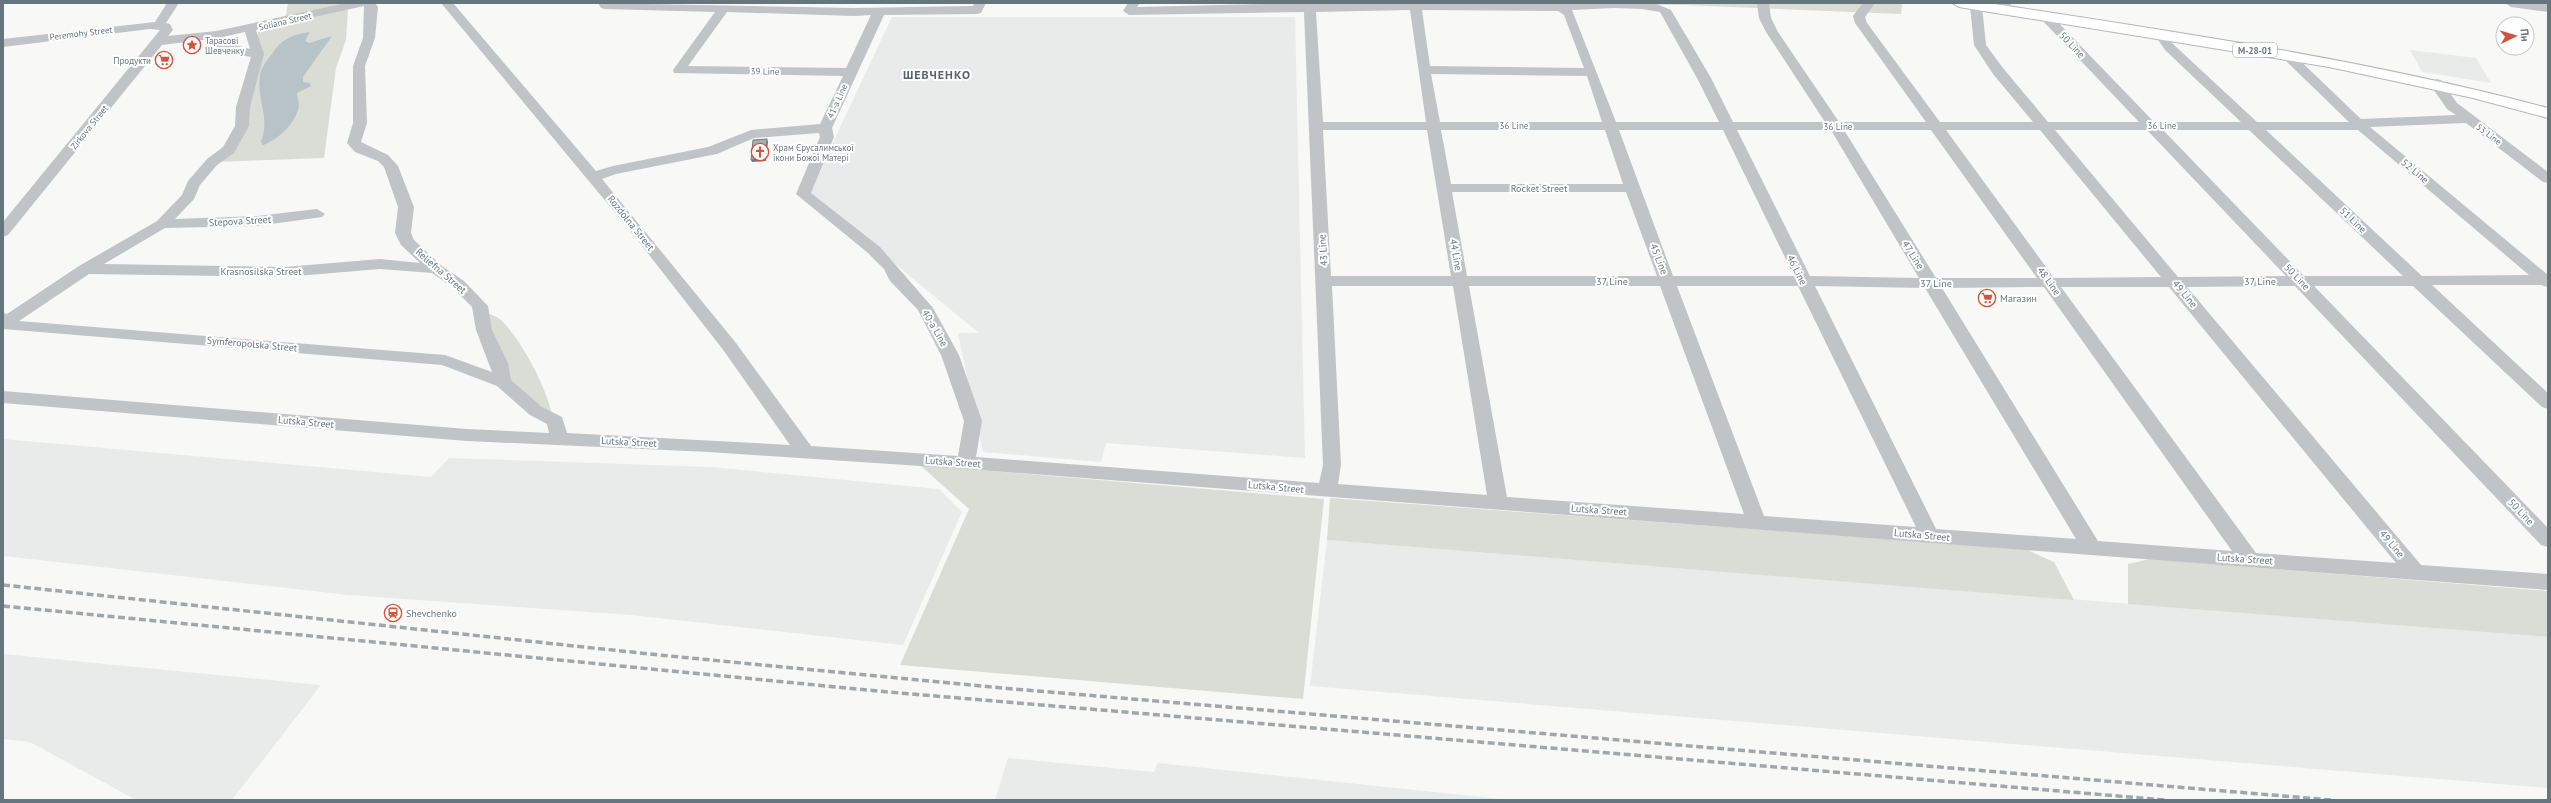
<svg xmlns="http://www.w3.org/2000/svg" width="2551" height="803" viewBox="0 0 2551 803" font-family="'PT Sans',sans-serif">
	<rect width="100%" height="100%" fill="#f8f8f6"/>
	<path fill="#e9eaea" d="M 892,17 L 1295,17 L 1305,458 L 1106,443 L 1101,462 L 983,452 L 958,333 L 979,333 L 809,193 Z
		M 2410,50 L 2476,58 L 2491,83 L 2422,72 Z
		M 3,439 L 431,477 L 449,458 L 711,467 L 939,489 L 962,512 L 903,645 L 631,615 L 348,595 L 3,556 Z
		M 1327,540 L 2548,637 L 2548,788 L 1310,686 Z
		M 3,654 L 321,685 L 232,800 L 136,800 L 30,742 L 3,739 Z
		M 1008,758 L 1154,772 L 1158,763 L 1510,800 L 995,800 Z"/>
	<path fill="#d9ddd6" d="M 288,3 L 355,3 L 285,19 Z
		M 1420,3 L 1902,3 L 1901,14 L 1684,5 Z
		M 348,9 L 346,40 L 336,68 L 324,158 L 212,162 L 229,150 L 258,54 L 258,30 Z
		M 487,313 C 492,315 498,317 501,320 C 522,341 546,386 552,415 L 508,381 L 488,328 Z
		M 920,465 L 1324,499 L 1303,699 L 900,665 L 969,509 Z
		M 1330,498 L 2025,549 L 2054,562 L 2074,600 L 1327,540 Z
		M 2150,559 L 2548,591 L 2548,637 L 2128,604 L 2128,564 Z"/>
	<path fill="#b7c3c6" d="M 310,32 L 305,41 L 309,43 L 332,36 L 303,77 L 303,82 L 310,83 L 311,86 L 297,93 C 297,98 299,102 299,106 C 296,123 278,140 263,145 L 261,142 C 271,116 256,101 260,75 C 261,68 267,60 272,54 C 281,39 293,34 310,32 Z"/>
	<g fill="none" stroke-linecap="round" stroke-linejoin="round">
		<defs>
			<path id="highway" d="M 1952,3 L 1988,3 C 2176,32 2364,59 2548,108 L 2548,118 L 2473,98 L 2329,67 L 1959,7 Z"/>
		</defs>
		<use href="#highway" stroke="#b2b6b9" stroke-width="2"/>
		<path fill="#c0c4c7" fill-rule="evenodd" d="M 167,3 L 179,3 L 166,23 L 170,24 L 173,30 L 168,36 L 216,31 L 346,3 L 375,3 L 378,7 L 375,38 L 365,66 L 367,123 L 361,142 L 388,155 L 398,166 L 414,207 L 411,233 L 414,240 L 442,266 L 464,281 L 488,306 L 492,330 L 508,363 L 511,380 L 542,407 L 562,417 L 567,433 L 790,445 L 724,351 L 632,233 L 441,3 L 453,3 L 596,171 L 613,166 L 708,147 L 751,130 L 820,124 L 843,76 L 674,73 L 673,70 L 715,12 L 605,9 L 601,8 L 598,3 L 854,8 L 973,6 L 974,3 L 986,3 L 981,13 L 977,14 L 884,15 L 832,128 L 834,137 L 811,193 L 880,247 L 933,308 L 959,355 L 982,421 L 976,457 L 1319,483 L 1323,465 L 1304,12 L 1129,15 L 1123,11 L 1128,3 L 1140,3 L 1137,7 L 1304,3 L 1654,3 L 1671,10 L 1711,78 L 1733,122 L 1825,122 L 1766,32 L 1759,18 L 1757,3 L 1769,3 L 1771,18 L 1778,32 L 1839,122 L 1926,122 L 1855,23 L 1853,16 L 1863,3 L 1875,3 L 1865,17 L 1867,23 L 1940,122 L 2033,122 L 1993,74 L 1974,45 L 1970,6 L 1974,3 L 1980,3 L 1982,6 L 1986,45 L 2003,68 L 2048,122 L 2139,122 L 2041,19 L 2041,13 L 2049,13 L 2154,122 L 2241,122 L 2165,50 L 2154,34 L 2160,30 L 2164,31 L 2173,44 L 2257,122 L 2349,122 L 2282,57 L 2280,54 L 2286,50 L 2290,51 L 2361,119 L 2456,115 L 2447,109 L 2429,83 L 2436,79 L 2441,80 L 2457,103 L 2548,172 L 2548,183 L 2543,182 L 2466,123 L 2370,127 L 2548,275 L 2547,287 L 2541,285 L 2432,285 L 2548,393 L 2548,409 L 2542,407 L 2413,286 L 2314,286 L 2548,528 L 2548,547 L 2541,545 L 2295,286 L 2187,287 L 2421,565 L 2548,574 L 2548,590 L 966,469 L 709,452 L 467,441 L 3,403 L 3,391 L 467,429 L 549,433 L 547,424 L 530,415 L 497,386 L 442,365 L 3,329 L 3,313 L 7,314 L 79,266 L 157,221 L 182,195 L 188,181 L 207,159 L 223,147 L 235,126 L 236,107 L 251,57 C 238,54 214,55 211,39 L 162,45 L 8,235 L 3,237 L 3,222 L 160,30 L 150,29 L 3,47 L 3,39 L 155,22 ZM 364,6 L 363,38 L 353,66 L 353,123 L 347,143 L 355,152 L 378,161 L 384,167 L 398,207 L 395,233 L 401,245 L 420,263 L 380,259 L 285,267 L 104,264 L 165,228 L 257,226 L 322,217 L 325,214 L 317,209 L 257,216 L 175,219 L 194,199 L 200,185 L 217,165 L 234,153 L 249,126 L 250,107 L 264,54 L 256,30 ZM 1614,8 L 1642,9 L 1660,12 L 1697,78 L 1719,122 L 1616,122 L 1572,10 ZM 1410,10 L 1426,122 L 1323,122 L 1316,12 ZM 1422,10 L 1558,11 L 1564,15 L 1584,68 L 1430,66 ZM 727,12 L 854,16 L 871,15 L 846,68 L 688,66 ZM 245,32 L 250,49 L 224,42 L 223,37 ZM 1431,74 L 1587,76 L 1602,122 L 1440,122 ZM 1323,130 L 1427,130 L 1451,276 L 1331,276 ZM 1441,130 L 1605,130 L 1623,184 L 1451,184 ZM 1619,130 L 1723,130 L 1794,276 L 1673,276 ZM 1737,130 L 1831,130 L 1919,278 L 1810,276 ZM 1844,130 L 1931,130 L 2037,278 L 1936,278 ZM 1946,130 L 2040,130 L 2161,277 L 2054,278 ZM 2055,130 L 2147,130 L 2286,276 L 2178,277 ZM 2163,130 L 2249,130 L 2403,276 L 2304,276 ZM 2266,130 L 2358,130 L 2529,275 L 2422,276 ZM 819,133 L 820,137 L 796,194 L 868,253 L 884,269 L 890,281 L 918,310 L 941,355 L 964,421 L 958,456 L 811,446 L 736,343 L 602,179 L 616,174 L 717,154 L 754,138 ZM 1452,192 L 1626,192 L 1657,276 L 1467,276 ZM 380,269 L 432,273 L 452,287 L 472,307 L 476,330 L 492,372 L 445,355 L 19,321 L 89,274 L 285,277 ZM 1332,286 L 1453,286 L 1487,495 L 1338,484 L 1341,465 ZM 1469,286 L 1660,286 L 1744,514 L 1507,497 ZM 1677,286 L 1798,286 L 1916,527 L 1764,516 ZM 1815,286 L 1925,288 L 2076,539 L 1936,529 ZM 2044,287 L 2232,551 L 2098,541 L 1942,288 ZM 2061,287 L 2169,287 L 2396,563 L 2256,553 Z
			M 1998,3 L 2010,3 L 2014,11 L 2008,15 L 2004,14 Z
			M 2505,3 L 2548,4 L 2548,12 L 2511,7 Z"/>
		<use href="#highway" fill="#fff" fill-rule="evenodd"/>
		<path stroke="#a0a7ab" stroke-width="3.5" stroke-dasharray="7 3.5" stroke-linecap="butt" d="M 3,585 L 659,655 L 1002,688 L 2331,800
			M 3,606 L 888,692 L 2165,800"/>
	</g>
	<path fill="#747a7d" d="M 767,139 L 768,142 L 766,161 L 752,162 L 751,160 Z"/>
	<path fill="#a6aeb3" stroke="#747a7d" d="M 767,139 L 765,158 L 751,160 L 753,140 Z"/>
	<defs>
		<symbol id="sight-ring" viewBox="-11 -11 22 22"><circle r="9.5" fill="#fff" stroke="#d1553e" stroke-width="1.5"/><path d="M0-6L1.8-2.2L6-1.7L2.9 1.2L3.7 5.4L0 3.3L-3.7 5.4L-2.9 1.2L-6-1.7L-1.8-2.2Z" fill="#d1553e"/></symbol>
		<symbol id="supermarket-ring" viewBox="-11 -11 22 22"><circle r="9.5" fill="#fff" stroke="#d1553e" stroke-width="1.5"/><path d="M-6-5.5h2.5l.6 2H6L4.5 2H-2.5L-4.4-4H-6ZM-1.5 3.2a1.3 1.3 0 1 0 .1 0ZM3 3.2a1.3 1.3 0 1 0 .1 0Z" fill="#d1553e"/></symbol>
		<symbol id="church-ring" viewBox="-11 -11 22 22"><circle r="9.5" fill="#fff" stroke="#d1553e" stroke-width="1.5"/><path d="M-1.2-6h2.4v3.5h3.3v2.4h-3.3V6h-2.4V-.1h-3.3v-2.4h3.3Z" fill="#d1553e"/></symbol>
		<symbol id="station-ring" viewBox="-11 -11 22 22"><circle r="9.5" fill="#fff" stroke="#d1553e" stroke-width="1.5"/><path d="M-3-6H3Q5-6 5-4V2Q5 4 3 4L4.5 6H3L1.5 4h-3L-3 6H-4.5L-3 4Q-5 4-5 2V-4Q-5-6-3-6ZM-3.5-4v3h7v-3ZM-3.5 1v1.5H-2V1ZM2 1v1.5H3.5V1Z" fill="#d1553e"/></symbol>
	</defs>
	<g fill-rule="evenodd">
		<use href="#sight-ring" x="182" y="35" width="20" height="20"/>
		<use href="#supermarket-ring" x="154" y="50" width="20" height="20"/>
		<use href="#church-ring" x="750" y="142" width="20" height="20"/>
		<use href="#supermarket-ring" x="1977" y="288" width="20" height="20"/>
		<use href="#station-ring" x="383" y="603" width="20" height="20"/>
	</g>
	<g text-anchor="middle" dominant-baseline="central" stroke-width="4" stroke-linejoin="round" paint-order="stroke">
		<g font-size="9" fill="#66767e" stroke="#fff">
			<text transform="translate(285 21) rotate(-13)">Soliana Street</text>
			<text transform="translate(81 33) rotate(-7)">Peremohy Street</text>
			<text transform="translate(765 71) rotate(1)">39 Line</text>
			<text transform="translate(837 101) rotate(-66)">41-a Line</text>
			<text x="1514" y="125">36 Line</text>
			<text x="2162" y="125">36 Line</text>
			<text x="1838" y="126">36 Line</text>
			<text transform="translate(89 127) rotate(-51)">Zirkova Street</text>
			<text transform="translate(2489 134) rotate(37)">53 Line</text>
		</g>
		<g font-size="9" fill="#66767e" stroke="#fff" text-anchor="start">
			<text x="205" y="40">Тарасові<tspan x="205" dy="10">Шевченку</tspan></text>
			<text x="151" y="60" text-anchor="end">Продукти</text>
			<text x="773" y="147">Храм Єрусалимської<tspan x="773" dy="10">ікони Божої Матері</tspan></text>
		</g>
		<rect fill="#fff" stroke="#949fa5" stroke-width="1" x="2233" y="43" width="44" height="14" rx="3"/>
		<g font-size="9" font-weight="bold" fill="#66767e">
			<text x="2255" y="50">М-28-01</text>
		</g>
		<g font-size="10" fill="#66767e" stroke="#fff">
			<text transform="translate(2072 45) rotate(46)">50 Line</text>
			<text transform="translate(2415 171) rotate(40)">52 Line</text>
			<text x="1539" y="188">Rocket Street</text>
			<text transform="translate(2353 220) rotate(44)">51 Line</text>
			<text transform="translate(240 221) rotate(-3)">Stepova Street</text>
			<text transform="translate(631 223) rotate(51)">Rozdolna Street</text>
			<text transform="translate(1323 250) rotate(-94)">43 Line</text>
			<text transform="translate(1456 255) rotate(80)">44 Line</text>
			<text transform="translate(1913 255) rotate(58)">47 Line</text>
			<text transform="translate(1659 259) rotate(69)">45 Line</text>
			<text transform="translate(1797 270) rotate(64)">46 Line</text>
			<text x="261" y="271">Krasnosilska Street</text>
			<text transform="translate(441 271) rotate(41)">Reliefna Street</text>
			<text transform="translate(2297 277) rotate(46)">50 Line</text>
			<text x="1612" y="281">37 Line</text>
			<text transform="translate(2049 281) rotate(54)">48 Line</text>
			<text x="2260" y="281">37 Line</text>
			<text x="1936" y="283">37 Line</text>
			<text transform="translate(2185 294) rotate(50)">49 Line</text>
			<text transform="translate(935 328) rotate(60)">40-a Line</text>
			<text transform="translate(252 344) rotate(5)">Symferopolska Street</text>
			<text transform="translate(306 422) rotate(5)">Lutska Street</text>
			<text transform="translate(629 442) rotate(3)">Lutska Street</text>
			<text transform="translate(953 462) rotate(4)">Lutska Street</text>
			<text transform="translate(1276 487) rotate(5)">Lutska Street</text>
			<text transform="translate(1599 510) rotate(4)">Lutska Street</text>
			<text transform="translate(2521 512) rotate(46)">50 Line</text>
			<text transform="translate(1922 535) rotate(5)">Lutska Street</text>
			<text transform="translate(2392 544) rotate(50)">49 Line</text>
			<text transform="translate(2245 559) rotate(4)">Lutska Street</text>
		</g>
		<g font-size="10" fill="#66767e" stroke="#fff" text-anchor="start">
			<text x="2000" y="298">Магазин</text>
			<text x="406" y="613">Shevchenko</text>
		</g>
		<g font-size="12" font-weight="bold" letter-spacing="1" fill="#58636a" stroke="#fff">
			<text x="937" y="74">ШЕВЧЕНКО</text>
		</g>
	</g>
	<rect width="2551" height="803" fill="none" stroke="#66767e" stroke-width="8"/>
	<g transform="translate(2515 36) rotate(85)"><circle r="19" fill="#ffffff" stroke="#c2c8cb"/>
	<path d="M0-3L7 15L0 10L-7 15Z" fill="#d1553e"/>
	<text y="-6" font-size="11" font-weight="bold" text-anchor="middle" fill="#66767e">Пн</text>
	</g>
</svg>
